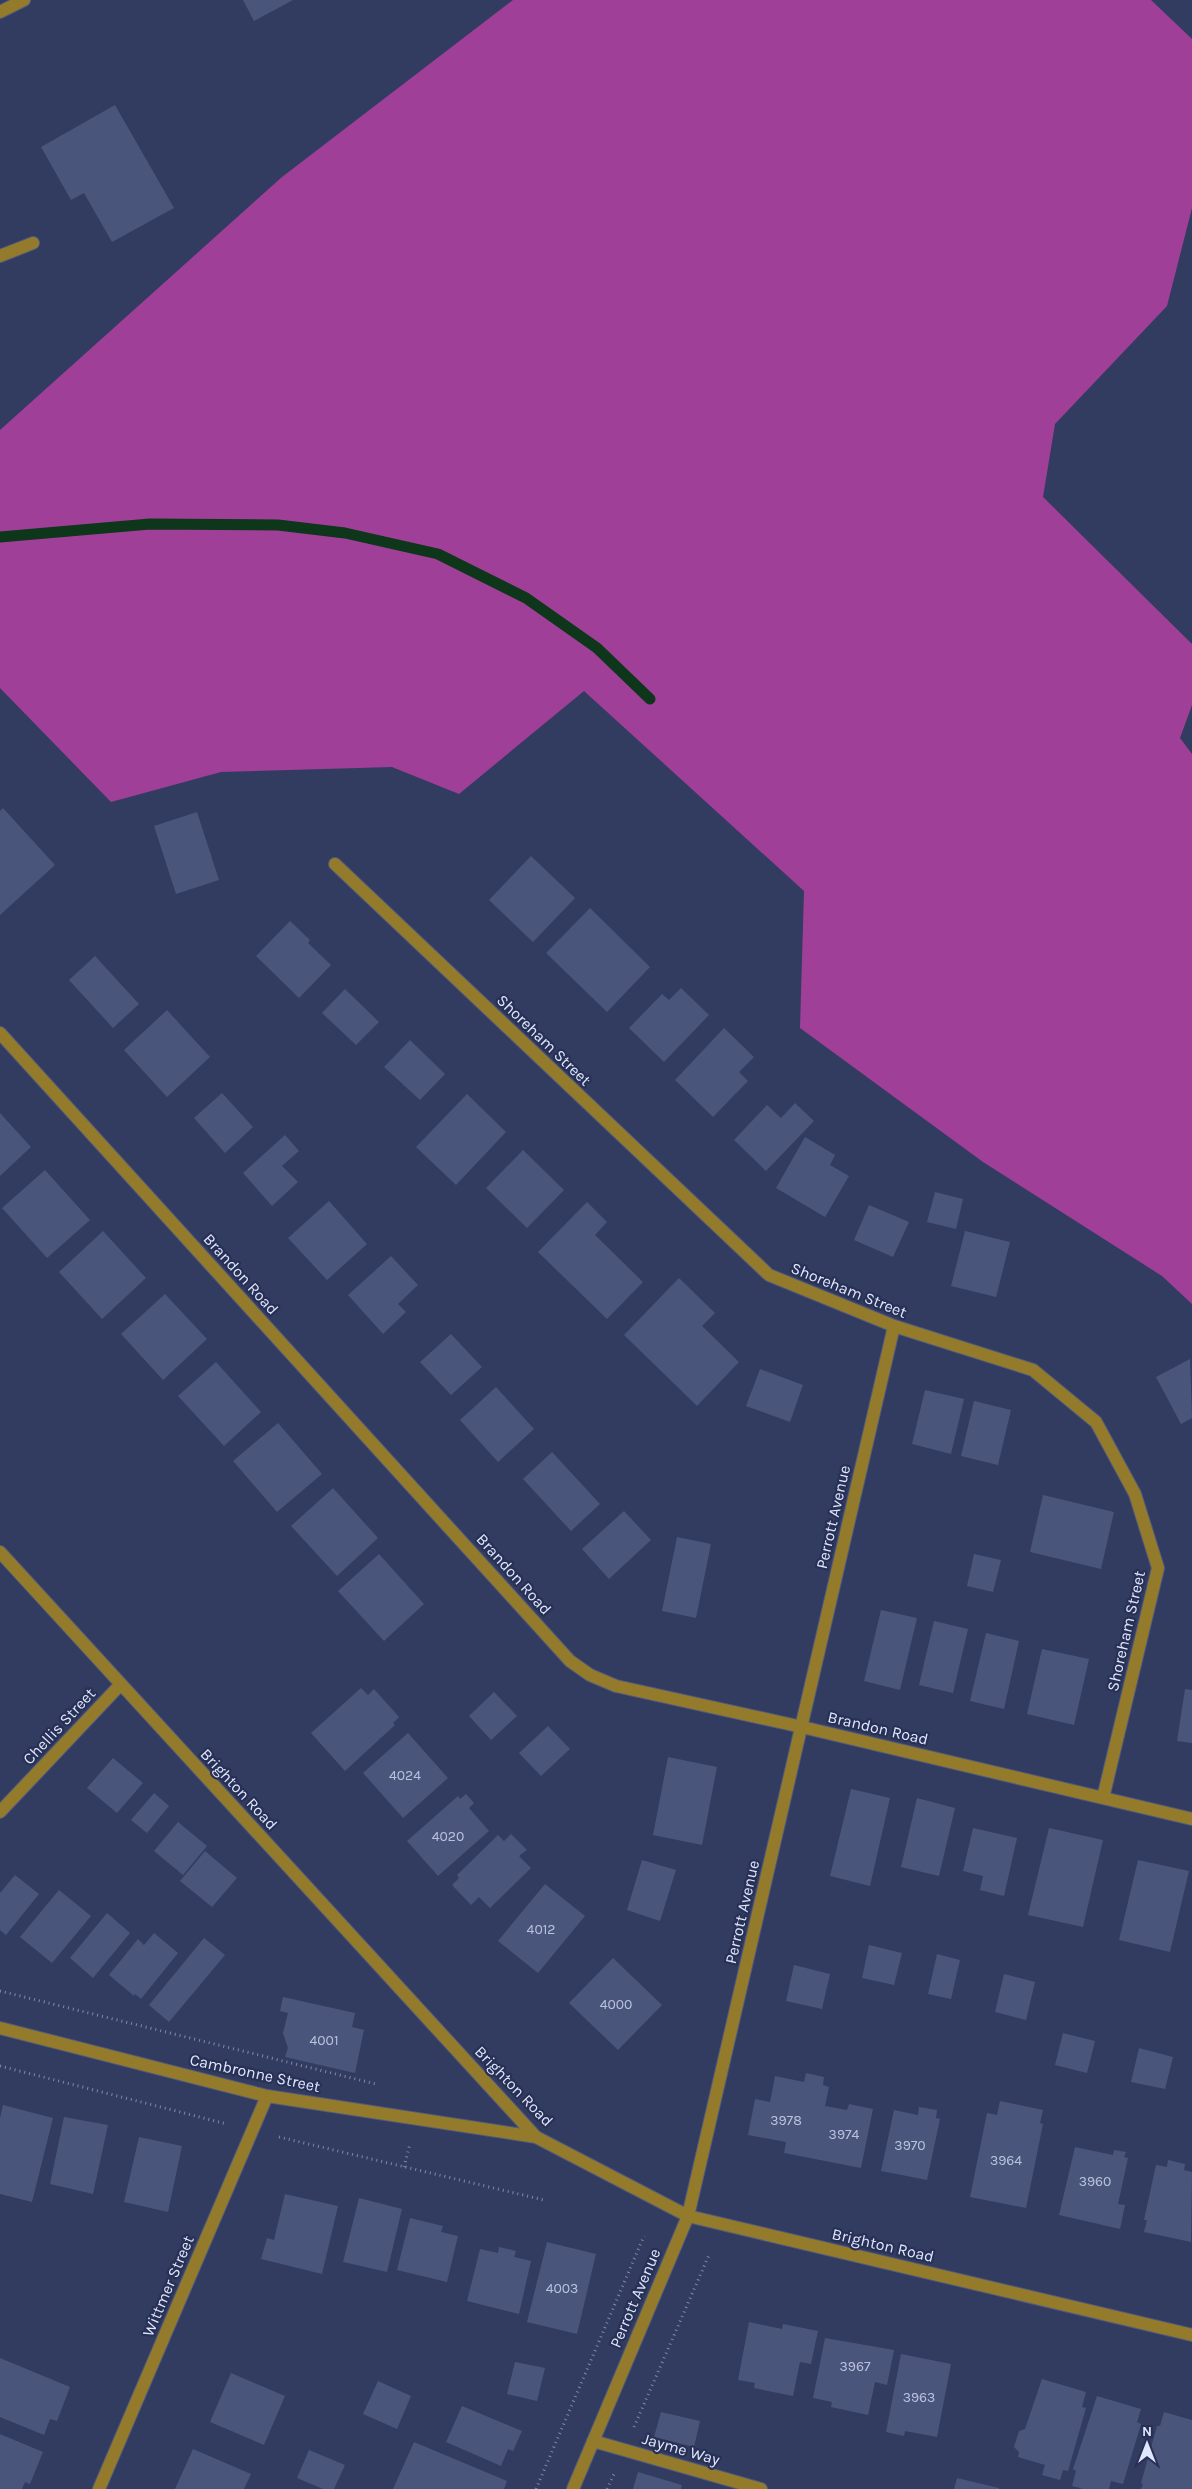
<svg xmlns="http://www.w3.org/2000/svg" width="1192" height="2489" viewBox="0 0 1192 2489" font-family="Karla,sans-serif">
	<rect width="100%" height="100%" fill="#323c61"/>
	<path fill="#a03f97" d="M 513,0 L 1151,0 L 1192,39 L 1192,208 L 1167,306 L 1055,424 L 1043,497 L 1192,644 L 1192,705 L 1180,738 L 1192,754 L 1192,1304 L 1162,1276 L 983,1162 L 800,1028 L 804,891 L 584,691 L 459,794 L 392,767 L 221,772 L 111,802 L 0,688 L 0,430 L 282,177 Z"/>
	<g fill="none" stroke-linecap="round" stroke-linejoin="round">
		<path stroke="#0d361b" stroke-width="11" d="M 0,537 L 150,524 L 278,525 L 345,533 L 438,554 L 526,598 L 597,648 L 650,699"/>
	</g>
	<path fill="#4a557c" d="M 243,0 L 293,0 L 254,21 Z
		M 115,105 L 174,208 L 112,242 L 84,193 L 71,200 L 41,147 Z
		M 3,808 L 55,865 L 0,915 L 0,811 Z
		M 197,812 L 219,880 L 176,894 L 154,826 Z
		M 531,856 L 575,898 L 533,942 L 489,900 Z
		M 590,908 L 650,967 L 607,1012 L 546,953 Z
		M 290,921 L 310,940 L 308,943 L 331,965 L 299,998 L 256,956 Z
		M 95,956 L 139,1004 L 113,1028 L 69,980 Z
		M 681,988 L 709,1015 L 664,1062 L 629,1028 L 662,994 L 669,1000 Z
		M 345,989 L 379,1022 L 356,1045 L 322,1013 Z
		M 167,1010 L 210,1057 L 167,1097 L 124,1050 Z
		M 724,1028 L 754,1057 L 739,1072 L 748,1081 L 713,1117 L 675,1080 Z
		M 410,1040 L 445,1074 L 420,1100 L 384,1067 Z
		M 222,1093 L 253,1127 L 225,1153 L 194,1118 Z
		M 467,1094 L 506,1132 L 456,1185 L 416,1147 Z
		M 795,1103 L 814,1121 L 766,1171 L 734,1140 L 767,1105 L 781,1118 Z
		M 0,1113 L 31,1147 L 0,1176 Z
		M 285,1135 L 299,1151 L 282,1166 L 298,1182 L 272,1206 L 243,1173 Z
		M 805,1137 L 835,1155 L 830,1165 L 849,1176 L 825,1217 L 776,1188 Z
		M 523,1150 L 564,1190 L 527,1228 L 486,1188 Z
		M 45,1170 L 90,1220 L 47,1258 L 2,1208 Z
		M 935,1192 L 963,1199 L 956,1229 L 927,1222 Z
		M 329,1201 L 367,1244 L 327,1280 L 288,1238 Z
		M 587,1202 L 607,1222 L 595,1235 L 643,1282 L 607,1319 L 538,1252 Z
		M 869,1205 L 909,1222 L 893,1257 L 854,1240 Z
		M 103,1231 L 146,1278 L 102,1319 L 59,1272 Z
		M 965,1231 L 1010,1242 L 996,1297 L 951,1286 Z
		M 391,1256 L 418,1285 L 398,1304 L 406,1312 L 383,1334 L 348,1295 Z
		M 679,1278 L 715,1313 L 702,1326 L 739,1362 L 697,1406 L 624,1335 Z
		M 165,1294 L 207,1339 L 163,1380 L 121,1334 Z
		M 451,1334 L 482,1367 L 451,1395 L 420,1362 Z
		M 1190,1359 L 1192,1418 L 1181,1424 L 1156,1377 Z
		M 216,1362 L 261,1412 L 224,1446 L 178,1396 Z
		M 760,1369 L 803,1385 L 790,1422 L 746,1406 Z
		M 496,1387 L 534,1429 L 498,1462 L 460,1420 Z
		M 925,1390 L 964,1399 L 951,1454 L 912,1444 Z
		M 974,1401 L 1011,1410 L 998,1465 L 961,1456 Z
		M 278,1423 L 322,1474 L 277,1512 L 233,1461 Z
		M 552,1452 L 600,1504 L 571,1531 L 523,1479 Z
		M 333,1488 L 378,1538 L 337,1576 L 291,1526 Z
		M 1043,1495 L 1114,1512 L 1101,1569 L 1030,1552 Z
		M 624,1511 L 651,1540 L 609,1579 L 582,1549 Z
		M 677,1537 L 711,1544 L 696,1618 L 662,1611 Z
		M 379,1554 L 424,1604 L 384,1641 L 338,1591 Z
		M 974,1554 L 1001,1560 L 993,1592 L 967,1586 Z
		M 881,1610 L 917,1618 L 900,1690 L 864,1681 Z
		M 934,1621 L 968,1629 L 953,1693 L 919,1685 Z
		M 986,1633 L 1019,1641 L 1004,1709 L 970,1701 Z
		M 1042,1649 L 1089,1659 L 1074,1725 L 1027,1714 Z
		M 361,1688 L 368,1695 L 374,1689 L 399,1717 L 393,1723 L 395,1725 L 345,1771 L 311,1733 Z
		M 1185,1689 L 1192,1690 L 1192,1743 L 1177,1741 Z
		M 494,1692 L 517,1716 L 491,1740 L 469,1716 Z
		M 548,1726 L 570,1749 L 541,1776 L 519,1753 Z
		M 408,1733 L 448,1778 L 403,1818 L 363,1773 Z
		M 668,1757 L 717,1767 L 702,1845 L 653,1835 Z
		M 113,1758 L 143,1783 L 117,1813 L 87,1788 Z
		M 851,1789 L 890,1798 L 870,1886 L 830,1876 Z
		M 154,1793 L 169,1806 L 147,1833 L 131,1820 Z
		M 466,1794 L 474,1803 L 469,1808 L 489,1831 L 438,1876 L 407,1841 L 458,1796 L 460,1799 Z
		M 917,1798 L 955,1808 L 939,1876 L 901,1867 Z
		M 178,1822 L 207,1846 L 183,1875 L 154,1851 Z
		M 973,1828 L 1017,1838 L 1004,1896 L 980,1890 L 983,1876 L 963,1871 Z
		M 1049,1828 L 1103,1840 L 1083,1927 L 1028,1915 Z
		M 511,1834 L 527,1850 L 519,1856 L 531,1868 L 490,1908 L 479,1897 L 471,1905 L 452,1885 L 459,1878 L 457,1875 L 498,1835 L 504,1841 Z
		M 205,1851 L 237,1878 L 212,1907 L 180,1881 Z
		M 642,1860 L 676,1870 L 660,1921 L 627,1910 Z
		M 1138,1860 L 1189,1871 L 1170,1952 L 1119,1940 Z
		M 15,1875 L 39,1894 L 6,1935 L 0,1930 L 0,1893 Z
		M 545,1884 L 585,1916 L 538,1973 L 498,1941 Z
		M 59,1890 L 91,1916 L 52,1963 L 20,1937 Z
		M 107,1913 L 130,1933 L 93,1978 L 70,1958 Z
		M 154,1933 L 178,1953 L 141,1999 L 135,1994 L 134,1996 L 109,1975 L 138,1939 L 144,1945 Z
		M 204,1938 L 225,1955 L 169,2022 L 149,2005 Z
		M 869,1945 L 902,1953 L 894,1985 L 862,1978 Z
		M 937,1954 L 960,1960 L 951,1999 L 928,1994 Z
		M 613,1958 L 662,2005 L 618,2050 L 569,2003 Z
		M 794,1965 L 830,1974 L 822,2009 L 786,2001 Z
		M 1004,1974 L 1035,1982 L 1026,2020 L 995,2012 Z
		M 283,1997 L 355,2013 L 352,2027 L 364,2030 L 355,2073 L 285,2057 L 288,2048 L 283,2033 L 288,2013 L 280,2011 Z
		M 1063,2033 L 1095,2041 L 1087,2073 L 1055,2065 Z
		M 1139,2048 L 1173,2057 L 1165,2089 L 1131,2082 Z
		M 806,2073 L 824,2077 L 823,2085 L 829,2087 L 825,2106 L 847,2110 L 849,2104 L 873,2109 L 861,2168 L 784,2153 L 786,2142 L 748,2135 L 755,2099 L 770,2102 L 775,2076 L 804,2082 Z
		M 1000,2101 L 1043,2110 L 1040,2123 L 1043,2124 L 1026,2208 L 970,2197 L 987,2113 L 997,2115 Z
		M 3,2105 L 53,2118 L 32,2202 L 0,2194 L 0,2118 Z
		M 919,2107 L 937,2110 L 936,2118 L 940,2119 L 927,2180 L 881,2171 L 894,2110 L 918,2115 Z
		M 64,2117 L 108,2125 L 93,2194 L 50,2184 Z
		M 139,2137 L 182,2146 L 168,2212 L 124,2202 Z
		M 1075,2147 L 1113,2155 L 1114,2150 L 1126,2152 L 1124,2157 L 1128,2158 L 1118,2204 L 1125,2205 L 1120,2229 L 1059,2215 Z
		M 1168,2160 L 1185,2164 L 1184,2170 L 1192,2172 L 1191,2242 L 1144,2232 L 1147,2220 L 1144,2220 L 1156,2165 L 1167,2167 Z
		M 285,2194 L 338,2206 L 322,2274 L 261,2259 L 267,2238 L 274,2240 Z
		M 359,2198 L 402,2209 L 387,2272 L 343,2262 Z
		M 410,2218 L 443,2226 L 441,2232 L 458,2236 L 447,2282 L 397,2270 Z
		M 547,2242 L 596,2254 L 577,2334 L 527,2322 Z
		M 499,2247 L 516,2251 L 514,2257 L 531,2261 L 519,2314 L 467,2301 L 480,2249 L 498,2253 Z
		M 749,2322 L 782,2329 L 783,2324 L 818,2331 L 811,2364 L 800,2362 L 793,2396 L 754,2388 L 755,2383 L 738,2380 Z
		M 825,2338 L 894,2350 L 887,2385 L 875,2382 L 868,2415 L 831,2407 L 832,2402 L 813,2398 Z
		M 901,2354 L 951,2364 L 937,2437 L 905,2431 L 904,2436 L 886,2432 Z
		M 0,2358 L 70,2387 L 57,2421 L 50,2419 L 44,2435 L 0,2417 Z
		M 515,2362 L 545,2368 L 537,2401 L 507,2394 Z
		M 231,2373 L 285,2396 L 264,2445 L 210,2422 Z
		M 1042,2379 L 1086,2392 L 1082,2407 L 1086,2408 L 1068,2471 L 1063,2470 L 1060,2480 L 1042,2475 L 1045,2465 L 1018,2457 L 1019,2452 L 1014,2447 L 1019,2431 L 1025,2429 Z
		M 378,2381 L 411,2396 L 397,2429 L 363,2414 Z
		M 1097,2396 L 1141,2409 L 1137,2422 L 1141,2424 L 1123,2484 L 1111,2481 L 1109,2489 L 1083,2489 L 1072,2486 L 1076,2471 L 1073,2469 Z
		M 462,2406 L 522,2431 L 513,2451 L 508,2449 L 501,2466 L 446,2442 Z
		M 661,2412 L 700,2421 L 694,2447 L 654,2437 Z
		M 1164,2412 L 1192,2420 L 1192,2489 L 1141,2489 L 1143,2484 L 1141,2483 L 1157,2426 L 1160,2426 Z
		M 0,2434 L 43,2452 L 30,2484 L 25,2482 L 22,2489 L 0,2489 Z
		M 414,2442 L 507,2481 L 504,2489 L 393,2489 Z
		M 193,2449 L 251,2474 L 244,2489 L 175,2489 Z
		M 309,2450 L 345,2465 L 334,2489 L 323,2489 L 297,2478 Z
		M 638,2472 L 682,2485 L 681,2489 L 633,2489 Z
		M 957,2478 L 999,2488 L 999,2489 L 954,2489 Z"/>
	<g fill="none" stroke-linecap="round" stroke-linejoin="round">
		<defs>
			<path id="minor" d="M 0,12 L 24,0
				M 0,256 L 33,243
				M 335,864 L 769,1275 L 894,1326 L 1033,1370 L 1096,1422 L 1135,1494 L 1158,1568 L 1103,1798
				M 0,1033 L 570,1661 L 590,1675 L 616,1686 L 802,1727 L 1192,1819
				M 0,1552 L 536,2137 L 688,2216 L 1192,2335
				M 0,1812 L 121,1684
				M 0,2028 L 267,2096 L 536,2137
				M 593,2441 L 761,2489
				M 99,2489 L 267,2096
				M 573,2489 L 688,2216 L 894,1326"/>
		</defs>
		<use href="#minor" stroke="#515b7d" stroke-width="14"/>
		<path stroke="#8089a8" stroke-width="3" stroke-dasharray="1 4" stroke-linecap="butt" d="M 0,1991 L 376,2084
			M 0,2066 L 227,2124
			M 279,2137 L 544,2200
			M 404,2167 L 410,2144
			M 634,2427 L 709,2255
			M 536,2489 L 644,2236
			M 607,2489 L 614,2474"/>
		<use href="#minor" stroke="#947b2b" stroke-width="12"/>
	</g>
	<g text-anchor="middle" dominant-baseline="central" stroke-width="4.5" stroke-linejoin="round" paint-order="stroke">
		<g font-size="14" fill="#bac2de">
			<text x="405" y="1775">4024</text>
			<text x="448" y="1836">4020</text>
			<text x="541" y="1929">4012</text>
			<text x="616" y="2004">4000</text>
			<text x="324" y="2040">4001</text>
			<text x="786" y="2120">3978</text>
			<text x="844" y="2134">3974</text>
			<text x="910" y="2145">3970</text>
			<text x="1006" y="2160">3964</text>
			<text x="1095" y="2181">3960</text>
			<text x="562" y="2288">4003</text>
			<text x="855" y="2366">3967</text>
			<text x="919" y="2397">3963</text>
		</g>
		<g font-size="16" fill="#dfe7fe" stroke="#283155">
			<text transform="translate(544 1040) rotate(44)">Shoreham Street</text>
			<text transform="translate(241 1274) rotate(48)">Brandon Road</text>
			<text transform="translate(849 1290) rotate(22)">Shoreham Street</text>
			<text transform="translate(833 1517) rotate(-77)">Perrott Avenue</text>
			<text transform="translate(514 1574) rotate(48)">Brandon Road</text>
			<text transform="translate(1126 1631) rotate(-77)">Shoreham Street</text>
			<text transform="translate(59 1726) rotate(-47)">Chellis Street</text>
			<text transform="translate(878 1728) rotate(13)">Brandon Road</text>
			<text transform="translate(239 1789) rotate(47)">Brighton Road</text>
			<text transform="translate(742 1912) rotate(-77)">Perrott Avenue</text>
			<text transform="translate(255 2073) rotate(12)">Cambronne Street</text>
			<text transform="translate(514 2086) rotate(46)">Brighton Road</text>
			<text transform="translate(883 2245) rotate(13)">Brighton Road</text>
			<text transform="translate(168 2286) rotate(-67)">Wittmer Street</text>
			<text transform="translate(635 2298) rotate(-67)">Perrott Avenue</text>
			<text transform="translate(681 2449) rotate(16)">Jayme Way</text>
		</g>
	</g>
	<g transform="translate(1147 2444)" stroke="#283155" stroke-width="4" paint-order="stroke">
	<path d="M0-4L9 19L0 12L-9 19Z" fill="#dfe7fe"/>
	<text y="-8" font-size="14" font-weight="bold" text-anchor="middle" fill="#dfe7fe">N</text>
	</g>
</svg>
